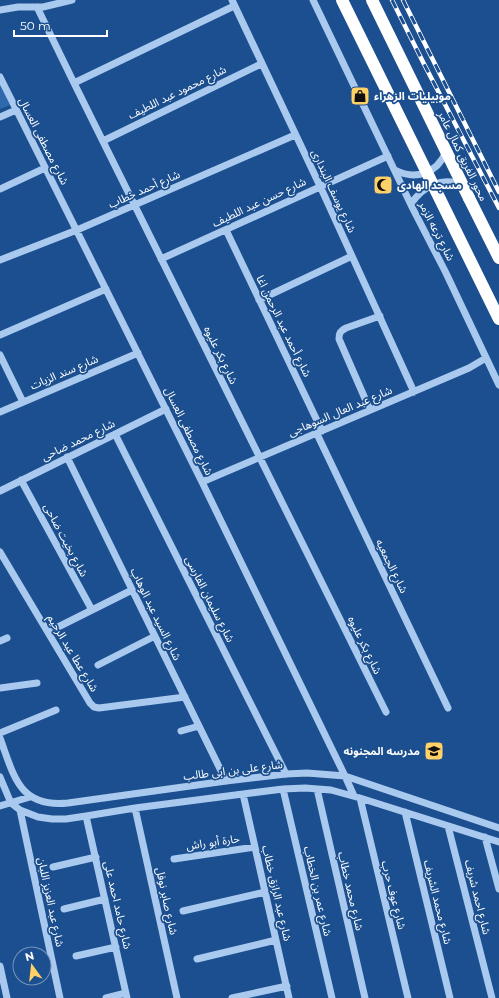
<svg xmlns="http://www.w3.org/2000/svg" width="499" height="998" viewBox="0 0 499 998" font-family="Montserrat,'Noto Sans Arabic',sans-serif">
	<rect width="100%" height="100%" fill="#1b4f8f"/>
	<path fill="#2e69ad" d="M 0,84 L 10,105 L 0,109 Z"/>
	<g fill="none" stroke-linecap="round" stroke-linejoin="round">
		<path stroke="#a9c9ee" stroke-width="7" d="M 232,0 L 320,186 L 414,392
			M 313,0 L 413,209 L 445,271 L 499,385
			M 37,7 L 74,83 L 386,712
			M 0,10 L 18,7 L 43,7 L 72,0
			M 0,77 L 202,482 L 345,776 L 354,796
			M 74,83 L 234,6
			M 0,117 L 16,110
			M 103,141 L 261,64
			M 395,170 C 416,181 437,173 446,152
			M 0,189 L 45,168
			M 411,204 C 422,187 443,175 463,186
			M 226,230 L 322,431
			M 161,259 L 388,156
			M 0,260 L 77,230 L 295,135
			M 259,300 L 352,256
			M 0,335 L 106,289
			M 0,355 L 23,402
			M 370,410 L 339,339 C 339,333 340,331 346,328 L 380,316
			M 0,412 L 138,353
			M 115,434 L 286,774
			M 317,434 L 448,708
			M 67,457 L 226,781
			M 21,480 L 92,610
			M 202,482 L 469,368 L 486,358
			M 0,491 L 166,409
			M 0,552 L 90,703 L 94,707 L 99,708 L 185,697
			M 48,632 L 132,590
			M 0,641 L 7,638
			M 98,665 L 155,636
			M 0,688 L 37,683
			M 181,731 L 199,726
			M 0,733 L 56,710
			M 0,738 C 14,776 19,808 68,803 L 226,781 L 286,774 L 307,773 L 345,776 L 499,828
			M 0,777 L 11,803 L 20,810 L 38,817 L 52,819 L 66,819 L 86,816 L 135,808 L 243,794 L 283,789 L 305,788 L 331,790 L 360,798 L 499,842
			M 283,789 L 332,998
			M 317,789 L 365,998
			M 243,794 L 289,998
			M 360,798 L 408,998
			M 0,806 L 30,797
			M 135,808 L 177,998
			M 20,810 L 60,998
			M 405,812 L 450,998
			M 86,816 L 127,998
			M 448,826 L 492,998
			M 485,837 L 499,889
			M 174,859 L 255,847
			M 53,867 L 96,857
			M 64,909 L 105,899
			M 183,911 L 265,892
			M 76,956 L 116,947
			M 197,959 L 276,940
			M 0,966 L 7,998
			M 106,998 L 126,993
			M 232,998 L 287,986"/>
		<path stroke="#fff" stroke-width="12" d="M 469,198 L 499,258"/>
		<defs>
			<path id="rail" d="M 392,0 L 424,64 L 499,208
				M 403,0 L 499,192"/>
		</defs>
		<use href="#rail" stroke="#fff" stroke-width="4.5"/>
		<use href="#rail" stroke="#1b4f8f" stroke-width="3" stroke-dasharray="9" stroke-linecap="butt"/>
		<path stroke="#fff" stroke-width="12" d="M 342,0 L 499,319
			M 372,0 L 469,198"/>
	</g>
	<defs>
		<symbol id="shop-square" viewBox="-11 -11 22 22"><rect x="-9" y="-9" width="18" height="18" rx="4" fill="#ffd166" stroke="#1b4f8f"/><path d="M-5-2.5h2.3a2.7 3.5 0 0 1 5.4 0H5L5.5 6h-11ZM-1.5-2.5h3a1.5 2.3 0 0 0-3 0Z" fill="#111"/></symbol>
		<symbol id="mosque-square" viewBox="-11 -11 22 22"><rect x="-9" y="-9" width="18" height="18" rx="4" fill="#ffd166" stroke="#1b4f8f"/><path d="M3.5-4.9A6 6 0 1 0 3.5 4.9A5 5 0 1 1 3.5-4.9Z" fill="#111"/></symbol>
		<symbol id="school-square" viewBox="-11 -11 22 22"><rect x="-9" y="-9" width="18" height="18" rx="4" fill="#ffd166" stroke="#1b4f8f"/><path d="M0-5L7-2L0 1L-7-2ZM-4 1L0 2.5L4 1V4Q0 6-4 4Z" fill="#111"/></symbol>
	</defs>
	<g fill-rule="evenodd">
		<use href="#shop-square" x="349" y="85" width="22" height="22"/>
		<use href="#mosque-square" x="372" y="174" width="22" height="22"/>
		<use href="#school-square" x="423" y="740" width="22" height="22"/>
	</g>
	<g text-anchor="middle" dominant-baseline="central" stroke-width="3.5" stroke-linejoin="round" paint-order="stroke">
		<g font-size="11" fill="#fff" stroke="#1b4f8f">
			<text transform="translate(177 92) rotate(-26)">شارع محمود عبد اللطيف</text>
			<text transform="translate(44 141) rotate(63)">شارع مصطفى العسال</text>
			<text transform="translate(463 156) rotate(64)">محور الفريق كمال عامر</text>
			<text transform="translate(144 189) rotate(-24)">شارع أحمد خطاب</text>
			<text transform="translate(334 191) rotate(65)">شارع يوسف البندارى</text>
			<text transform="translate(259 202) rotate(-25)">شارع حسن عبد اللطيف</text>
			<text transform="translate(437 231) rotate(63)">شارع ترعه الزمر</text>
			<text transform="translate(284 326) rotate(64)">شارع أحمد عبد الرحمن اغا</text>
			<text transform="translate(221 355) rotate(64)">شارع بكر عليوه</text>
			<text transform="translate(64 372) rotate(-23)">شارع سند الزيات</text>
			<text transform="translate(340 411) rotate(-23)">شارع عبد العال السوهاجى</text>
			<text transform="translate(189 431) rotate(64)">شارع مصطفى العسال</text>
			<text transform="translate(78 440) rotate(-26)">شارع محمد ضاحى</text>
			<text transform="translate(66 540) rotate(62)">شارع بخيت ضاحى</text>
			<text transform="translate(392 566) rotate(64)">شارع الجمعيه</text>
			<text transform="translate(210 599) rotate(63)">شارع سليمان الفارسى</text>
			<text transform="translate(156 614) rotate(64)">شارع السيد عبد الوهاب</text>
			<text transform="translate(365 645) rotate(64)">شارع بكر عليوه</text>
			<text transform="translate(73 653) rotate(59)">شارع عطا عبد الرحيم</text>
			<text transform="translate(233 770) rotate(-7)">شارع على بن ابى طالب</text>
			<text transform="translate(213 842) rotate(-8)">حارة أبو راش</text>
			<text transform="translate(318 891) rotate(77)">شارع عمر بن الخطاب</text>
			<text transform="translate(351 891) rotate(77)">شارع محمد خطاب</text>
			<text transform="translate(277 893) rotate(77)">شارع عبد الرازق خطاب</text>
			<text transform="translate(394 895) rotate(76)">شارع عوف حرب</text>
			<text transform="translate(478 897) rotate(76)">شارع احمد شريف</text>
			<text transform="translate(167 901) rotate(78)">شارع صابر نوفل</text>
			<text transform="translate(51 902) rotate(78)">شارع عبد العزيز اللبان</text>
			<text transform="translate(438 902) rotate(76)">شارع محمد الشريف</text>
			<text transform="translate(118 905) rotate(77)">شارع حامد احمد على</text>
		</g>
		<g font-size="11" font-weight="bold" fill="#fff" stroke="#1b4f8f" text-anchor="start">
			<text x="374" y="96">موبيليات الزهراء</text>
			<text x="397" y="185">مسجد الهادى</text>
			<text x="420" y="751" text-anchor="end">مدرسه المجنونه</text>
		</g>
	</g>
	<g transform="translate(32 966) rotate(345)"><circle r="19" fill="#1b4f8f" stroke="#7695bc"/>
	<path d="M0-3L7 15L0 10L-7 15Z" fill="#ffd166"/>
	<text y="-6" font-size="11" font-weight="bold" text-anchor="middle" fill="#ffffff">N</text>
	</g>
	<path d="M14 30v6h93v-6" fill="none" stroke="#ffffff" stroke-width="2"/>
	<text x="20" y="30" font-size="12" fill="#ffffff" stroke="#1b4f8f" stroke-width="3" paint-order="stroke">50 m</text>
</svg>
